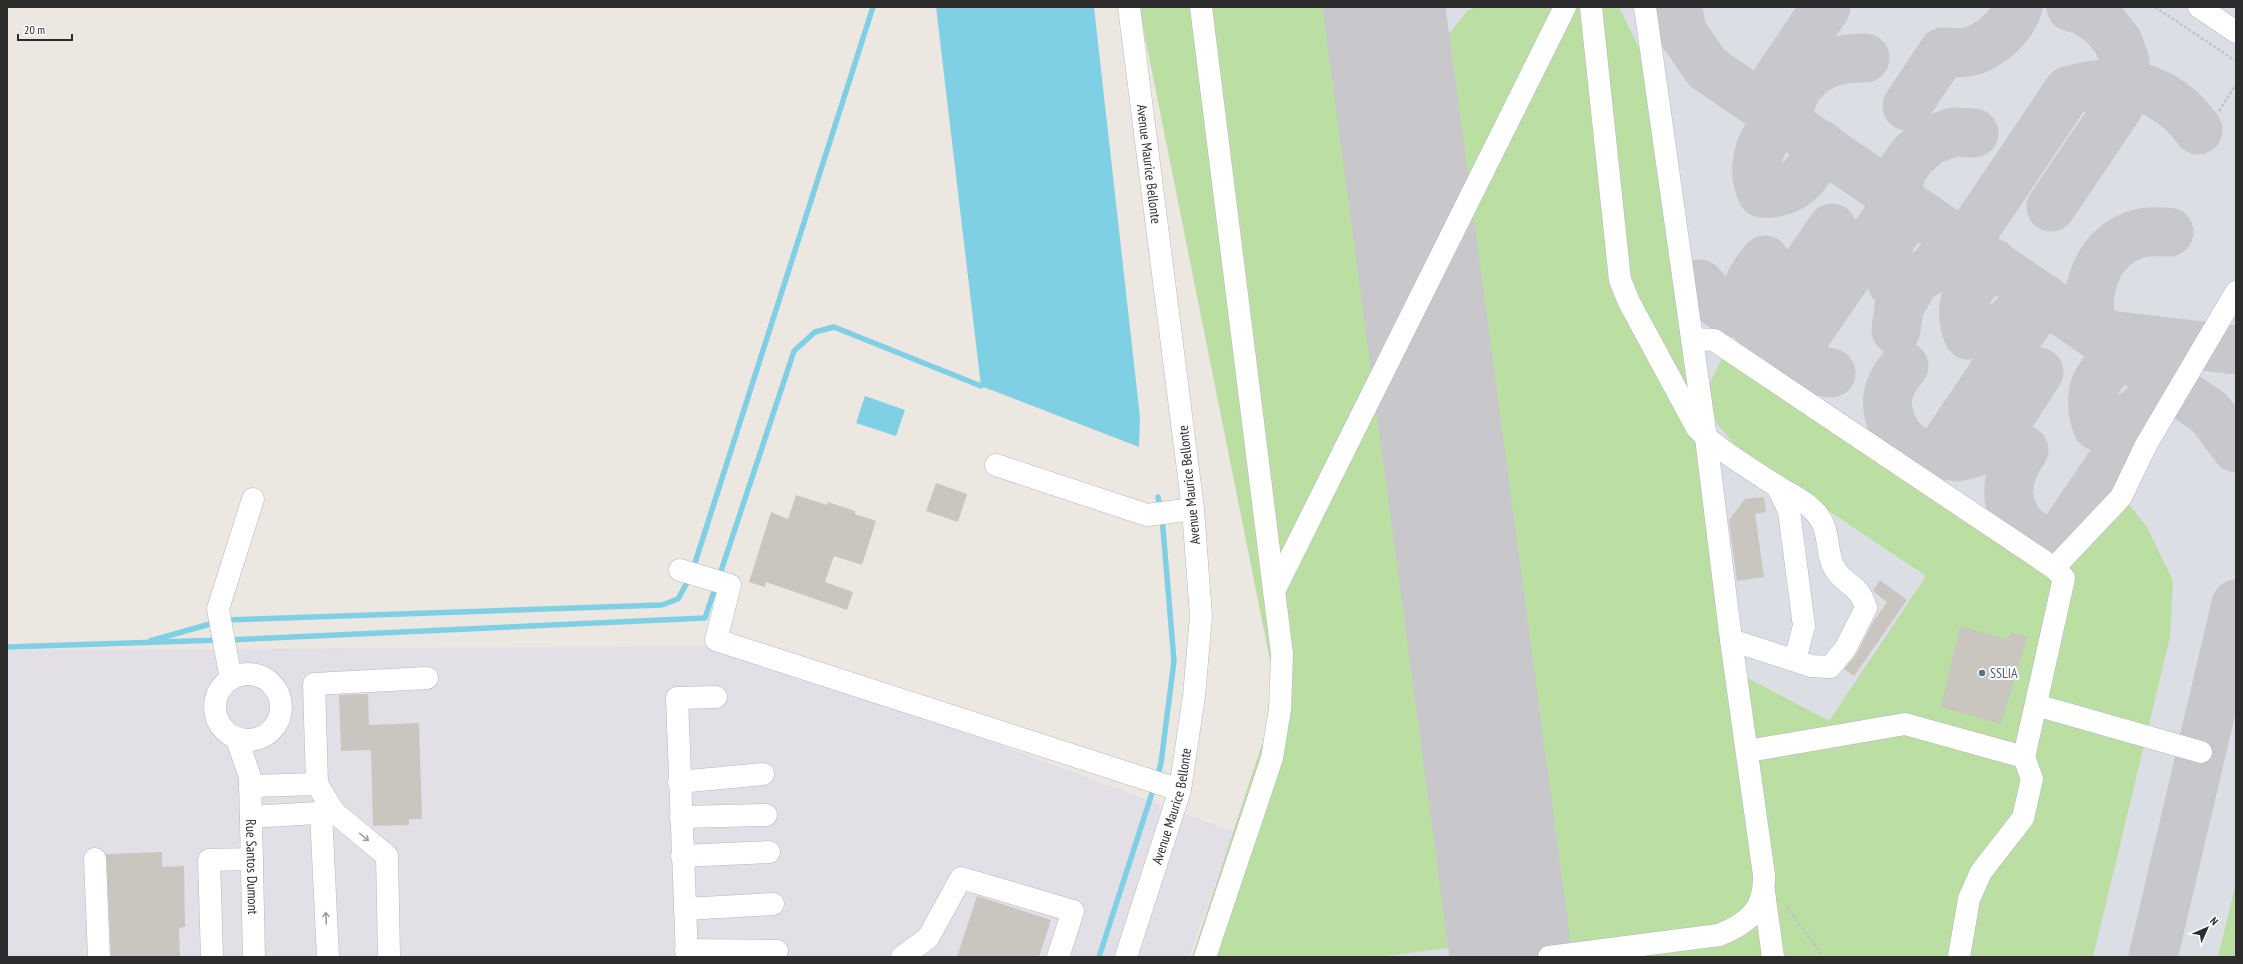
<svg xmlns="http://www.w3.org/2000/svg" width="2243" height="964" viewBox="0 0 2243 964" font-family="'PT Sans Narrow',sans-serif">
	<rect width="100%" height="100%" fill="#ede7e1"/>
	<path fill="#e2e0e6" d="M 733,646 L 1234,832 L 1189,957 L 7,957 L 7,650 Z"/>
	<path fill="#dcdee6" d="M 1189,7 L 2236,7 L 2236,957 L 1193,957 L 1267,729 L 1272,670 Z"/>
	<path fill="#bbdea3" d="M 1139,7 L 1358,7 L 1475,908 L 1471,930 L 1465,939 L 1454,947 L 1380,957 L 1192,957 L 1267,729 L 1272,670 Z
		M 1476,7 L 1619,7 L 1648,66 L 1729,668 L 1829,721 L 1926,576 L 1738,450 L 1716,422 L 1708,387 L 1723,356 L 2051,576 L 2126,501 L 2147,527 L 2173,581 L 2170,637 L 2093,957 L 1539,957 L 1438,209 L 1443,207 L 1433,104 L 1440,56 L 1448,35 L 1467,11 Z
		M 2236,883 L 2236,957 L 2218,957 Z"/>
	<path fill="#7fd0e4" d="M 936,7 L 1094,7 L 1140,417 L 1139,447 L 981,386 Z
		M 865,396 L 905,410 L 896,436 L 856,423 Z"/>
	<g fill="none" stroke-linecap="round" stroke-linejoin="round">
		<path stroke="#7fd0e4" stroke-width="5.5" d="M 1158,497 L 1160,509
			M 693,569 L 873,7
			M 719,577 L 794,351 L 815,332 L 834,327 L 981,386
			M 225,620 L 662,605 L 678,599 L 690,577
			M 229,640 L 705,618 L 716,585
			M 150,641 L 217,622
			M 7,647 L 220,640
			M 1157,779 L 1161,763 L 1174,661 L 1162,517
			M 1099,957 L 1154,787"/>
		<path stroke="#c8c7cb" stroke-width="49" d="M 1678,7 L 1682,32 L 1707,68 L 2210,413 L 2236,448
			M 1769,91 L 1826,7
			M 1907,106 L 1943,52 C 1951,52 1961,53 1968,52 C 1989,47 2012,27 2018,7
			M 1821,145 C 1811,173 1794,195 1762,193 C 1753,176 1756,151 1768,135 C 1773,130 1780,127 1784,121 C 1789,114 1790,103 1794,95 C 1807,67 1836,57 1865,58
			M 1896,197 L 1902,170 L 1913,155 L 1929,141 L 1953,132 L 1974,133
			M 2051,207 L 2118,108 L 2125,84 L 2125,61 L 2118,42 L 2104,24 L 2085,11 L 2071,7
			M 1911,215 C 1888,236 1881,253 1892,283 C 1927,278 1941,269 1950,234
			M 1965,244 L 2068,91 C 2120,75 2166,85 2198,130
			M 1765,260 C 1758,269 1750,278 1748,289 C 1744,319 1766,348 1795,351 L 1900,199
			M 1993,263 C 1969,285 1956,302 1968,335 C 1997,332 2018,324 2026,293
			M 1700,284 C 1721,312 1742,323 1775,307
			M 1896,330 L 1899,308 L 1912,285
			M 2101,331 L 2110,335 L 2236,350
			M 2096,334 C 2078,295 2098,243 2141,233 C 2150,231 2160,232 2169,232
			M 2124,353 C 2097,374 2085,390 2097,426 C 2118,423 2141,416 2151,396
			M 1904,366 C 1898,373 1893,380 1890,389 C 1883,406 1892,432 1905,443 C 1913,451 1924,455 1935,459 L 2044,298
			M 1831,373 L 1817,370 L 1804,363 L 1795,354 L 1783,338 L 1781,316 L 1787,293 L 1832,228
			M 2024,450 C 2006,474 2001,506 2025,529 C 2033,537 2046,540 2057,543 L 2166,382
			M 1957,457 L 1974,453 L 1995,440 L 2039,372
			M 1479,957 C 1500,946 1501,924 1504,902
			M 2153,957 L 2236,604"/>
		<path stroke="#c8c7cb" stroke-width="122" d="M 1384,7 L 1511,957"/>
	</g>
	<path fill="#c9c5bf" d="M 936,483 L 967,494 L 958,522 L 926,511 Z
		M 796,495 L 827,505 L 828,502 L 855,511 L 855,514 L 876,521 L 862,565 L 834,556 L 825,582 L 853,592 L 847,610 L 766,582 L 765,587 L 749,582 L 771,512 L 788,519 Z
		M 1764,497 L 1766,512 L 1755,514 L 1764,577 L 1737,581 L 1729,520 L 1745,499 Z
		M 1880,580 L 1907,600 L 1854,676 L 1844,669 L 1856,655 L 1872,624 L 1887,602 L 1873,591 Z
		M 1960,626 L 2007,639 L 2012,632 L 2027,637 L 2001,724 L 1941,707 Z
		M 368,694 L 369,725 L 419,723 L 422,819 L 409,819 L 409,825 L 373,826 L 371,750 L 341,751 L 339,695 Z
		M 162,852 L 162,867 L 184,866 L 185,927 L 179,928 L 180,957 L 111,957 L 106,854 Z
		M 977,896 L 1051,920 L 1039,957 L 957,957 Z"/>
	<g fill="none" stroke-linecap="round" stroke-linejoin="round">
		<defs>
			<g id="minor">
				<path d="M 1201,7 L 1282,654 L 1280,709 L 1272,758 L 1205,957"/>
				<path d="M 1591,7 L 1620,280 L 1629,302 L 1697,428 C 1719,451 1748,467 1775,485 C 1791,495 1813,504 1822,522 C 1830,536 1826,555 1835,569 C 1846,587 1859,583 1866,608 L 1845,649 L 1830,667 L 1811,666 L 1731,640"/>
				<path d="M 2199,7 L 2236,32"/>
				<path d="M 1692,339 L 1714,340 L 2054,568 L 2121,497 L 2146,445 L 2236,292"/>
				<path d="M 996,465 L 1147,515 L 1193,509"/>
				<path d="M 1777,486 L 1789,511 L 1804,626 L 1795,660"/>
				<path d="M 680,570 L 730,585 L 716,640 L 1180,790"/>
				<path d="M 1274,591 L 1565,7"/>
				<circle cx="248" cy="707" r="33"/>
				<path d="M 231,679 L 218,609 L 253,499"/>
				<path d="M 2036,705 L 2201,752"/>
				<path id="s1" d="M 237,739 L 250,777 L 254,957"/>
				<path d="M 1748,751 L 1905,724 L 2024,757 L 2064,578 L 2054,568"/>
				<path d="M 679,782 L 763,774"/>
				<path d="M 250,786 L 317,784"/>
				<path d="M 321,813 L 328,957"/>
				<path d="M 251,817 L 334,812"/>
				<path d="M 681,817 L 766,815"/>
				<path d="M 682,856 L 769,852"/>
				<path d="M 95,859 L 99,957"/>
				<path d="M 1764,892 L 1773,957"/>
				<path d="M 685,909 L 773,904"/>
				<path d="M 686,950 L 777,951"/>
				<path d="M 212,957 L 209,860 L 252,859"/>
				<path d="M 389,957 L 387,856 L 334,812 L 317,784 L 314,684 L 427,678"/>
				<path d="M 687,957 L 677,698 L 716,697"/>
				<path d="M 902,957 L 928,938 L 961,878 L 1073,911 L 1058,957"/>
				<path id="s2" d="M 1126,957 L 1180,790 L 1194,696 L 1201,616 L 1193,509 L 1129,7"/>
				<path d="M 1549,957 L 1719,935 C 1749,923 1765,909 1764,875 L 1731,640 L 1706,438 L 1645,7"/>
				<path d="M 1959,957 L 1969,899 L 1981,872 L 2023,818 L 2032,779 L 2024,757"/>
			</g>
		</defs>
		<use href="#minor" stroke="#b4b7bf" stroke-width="23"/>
		<path stroke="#c4c4c4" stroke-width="2.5" stroke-dasharray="3 2" stroke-linecap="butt" d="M 2155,7 L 2236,61
			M 2219,111 L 2236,84
			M 1787,907 L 1823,957"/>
		<use href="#minor" stroke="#fff" stroke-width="22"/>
	</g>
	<defs><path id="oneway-shaft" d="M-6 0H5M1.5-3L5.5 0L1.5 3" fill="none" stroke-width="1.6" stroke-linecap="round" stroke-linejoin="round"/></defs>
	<g stroke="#a0a0a0">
		<use href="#oneway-shaft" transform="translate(364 837) rotate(39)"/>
		<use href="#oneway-shaft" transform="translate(326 918) rotate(-93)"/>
	</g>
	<circle fill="#5c6f8a" stroke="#fff" stroke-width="1.5" cx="1982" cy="673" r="4"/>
	<g text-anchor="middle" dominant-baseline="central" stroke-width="4" stroke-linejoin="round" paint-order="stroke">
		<g font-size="14" fill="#2d2d2d" stroke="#fff">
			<text transform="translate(1149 164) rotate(83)">Avenue Maurice Bellonte</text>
			<text transform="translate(1189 485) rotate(-96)">Avenue Maurice Bellonte</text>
			<text stroke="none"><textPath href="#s2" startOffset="158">Avenue Maurice Bellonte</textPath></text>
			<text stroke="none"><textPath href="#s1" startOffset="130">Rue Santos Dumont</textPath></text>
		</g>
		<g font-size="14" fill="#4e5e75" stroke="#fff" text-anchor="start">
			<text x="1990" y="673">SSLIA</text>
		</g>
	</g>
	<rect width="2243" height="964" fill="none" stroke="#2d2d2d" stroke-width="16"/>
	<g transform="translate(2207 928) rotate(45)" stroke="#ffffff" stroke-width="3" paint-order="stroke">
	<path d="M0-3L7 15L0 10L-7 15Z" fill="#2d2d2d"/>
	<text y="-6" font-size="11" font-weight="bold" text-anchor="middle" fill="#2d2d2d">N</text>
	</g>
	<path d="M18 34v6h54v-6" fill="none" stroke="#2d2d2d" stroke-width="2"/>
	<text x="24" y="34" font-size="12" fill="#2d2d2d" stroke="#ffffff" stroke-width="3" paint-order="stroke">20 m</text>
</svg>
